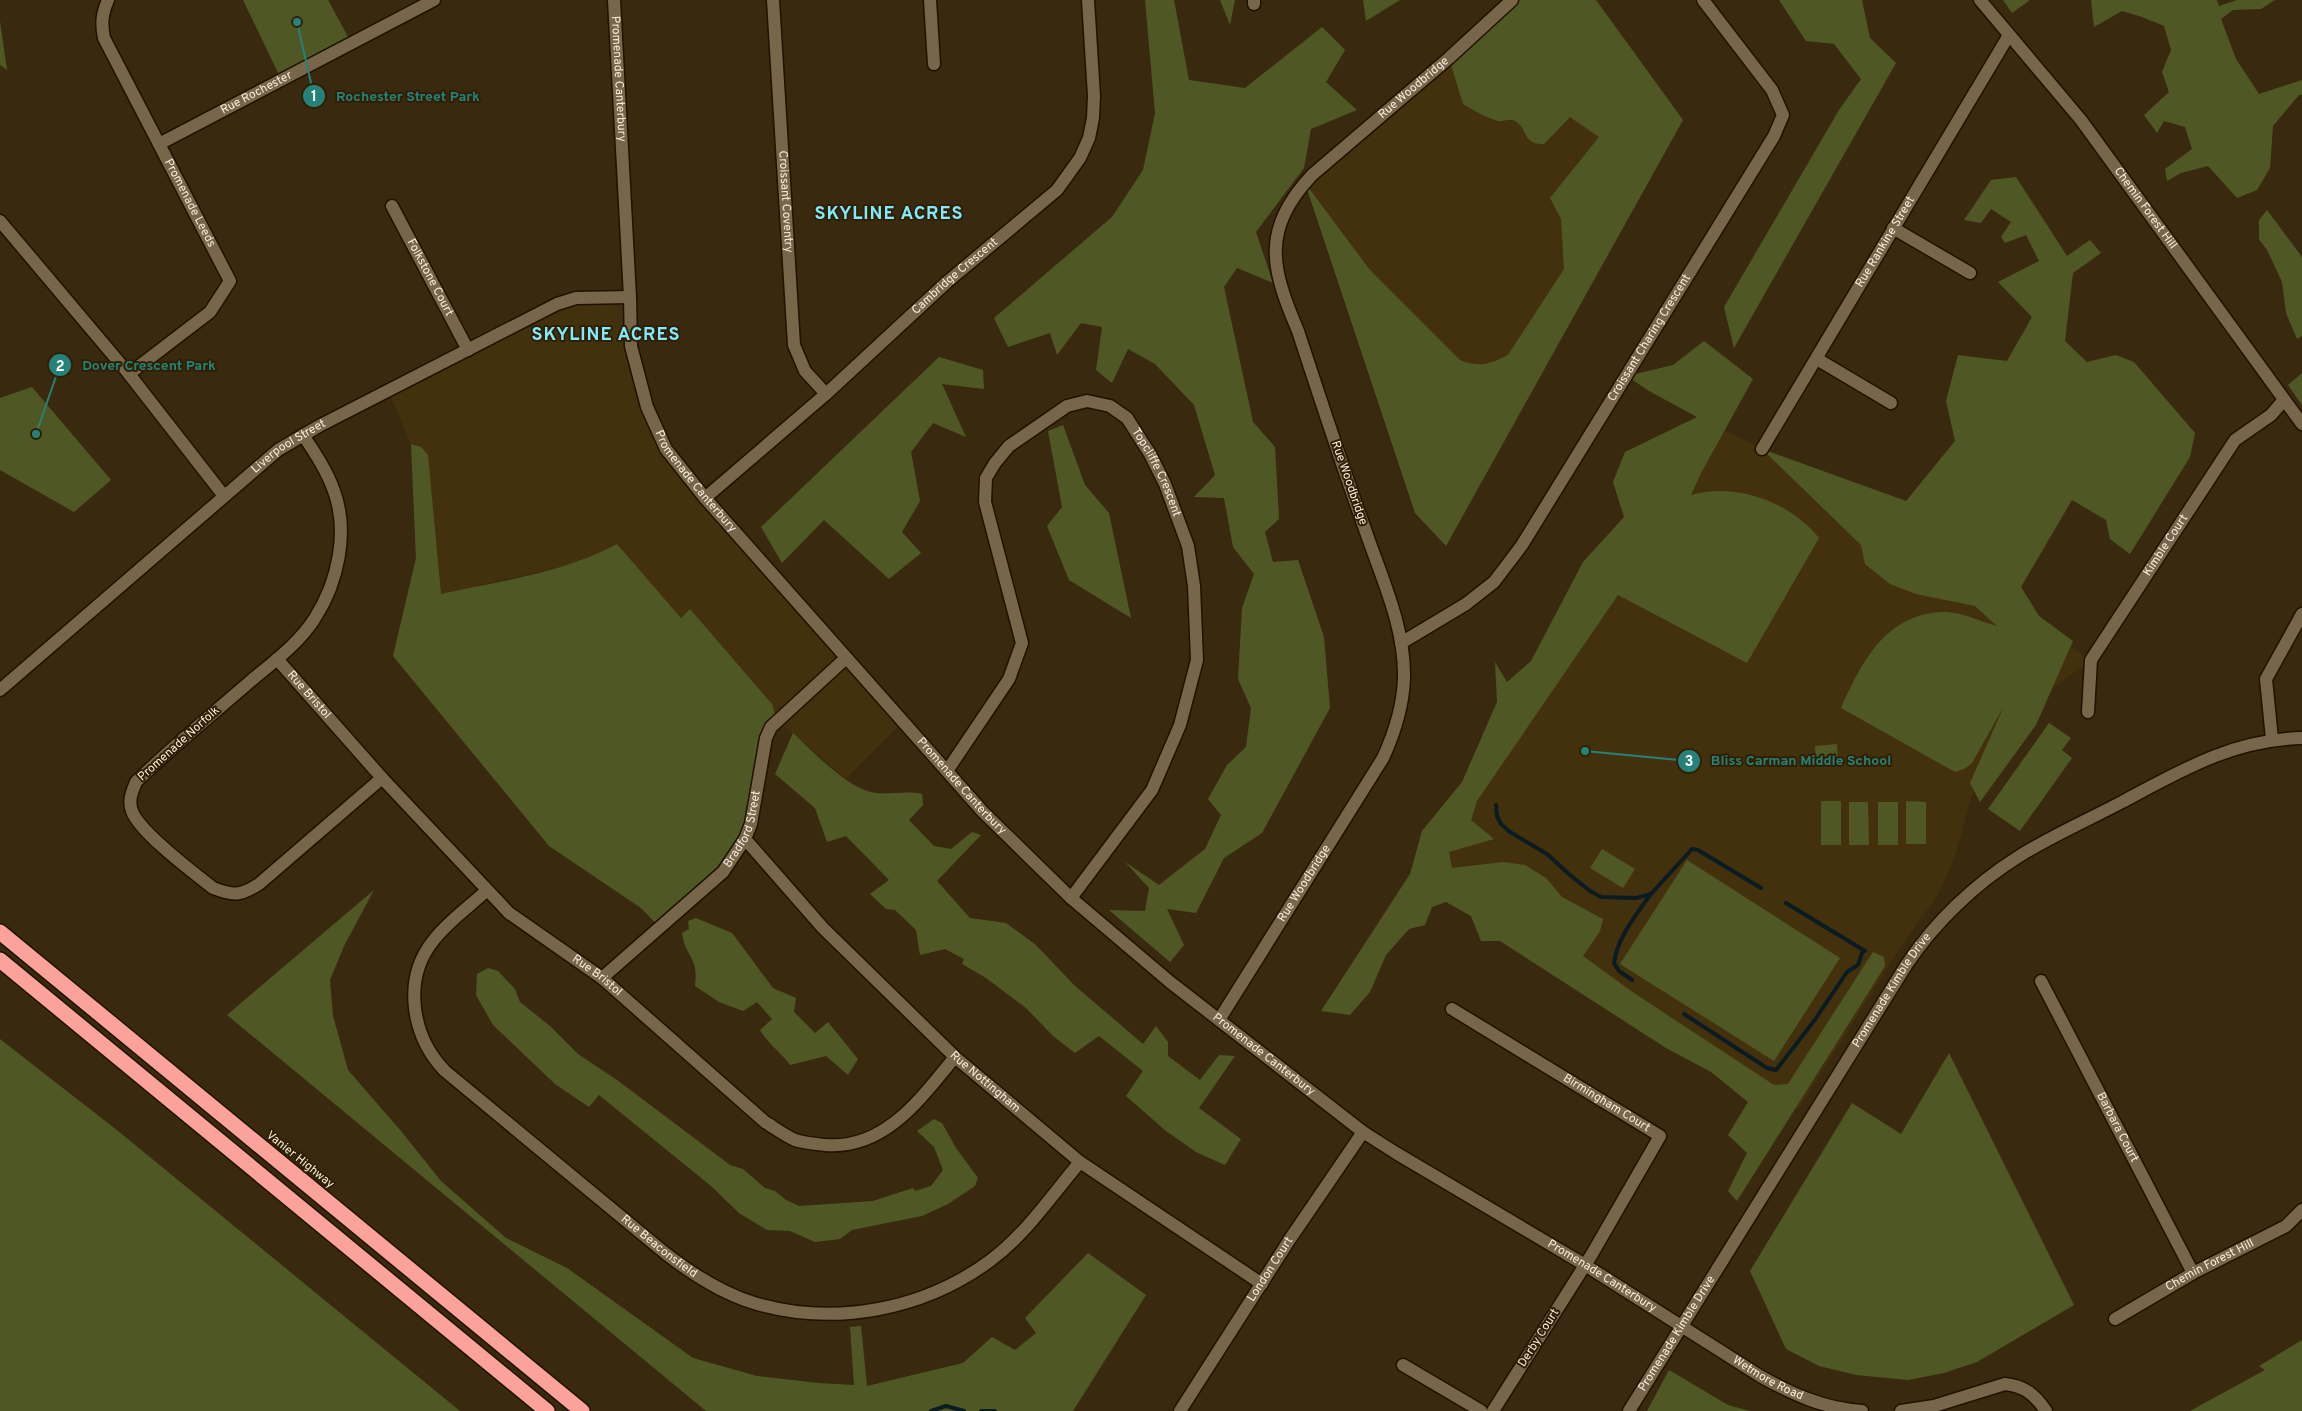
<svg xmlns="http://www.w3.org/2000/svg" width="2302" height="1411" viewBox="0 0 2302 1411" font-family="Overpass,sans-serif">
	<rect width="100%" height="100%" fill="#392a0f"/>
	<path fill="#43310d" d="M 1596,0 L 1683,120 L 1456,505 L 1305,183 L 1449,58 Z
		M 630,297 L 631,346 L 647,407 L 696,487 L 903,722 L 846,779 L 777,720 L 772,704 L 690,610 L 681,618 L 617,544 L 598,554 L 567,566 L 441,594 L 416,558 L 411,444 L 388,390 L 557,304 Z
		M 1697,417 L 1762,449 L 2091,660 L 2044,695 L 1986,766 L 1970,801 L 1955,857 L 1939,893 L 1894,957 L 1798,1110 L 1593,977 L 1441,864 Z"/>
	<path fill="#4f5824" d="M 243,0 L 328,0 L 352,44 L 282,81 Z
		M 1145,0 L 1174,0 L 1189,80 L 1245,88 L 1322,27 L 1345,50 L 1326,82 L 1357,110 L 1311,129 L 1304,168 L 1256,232 L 1273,283 L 1237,268 L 1224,287 L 1253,422 L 1275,447 L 1279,519 L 1265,532 L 1273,562 L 1298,560 L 1324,637 L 1330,708 L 1262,833 L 1224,858 L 1196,913 L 1167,909 L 1184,945 L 1170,962 L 1109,910 L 1145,911 L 1149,888 L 1125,862 L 1159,885 L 1205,849 L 1221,815 L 1208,799 L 1227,765 L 1246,747 L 1251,708 L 1238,679 L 1242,608 L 1254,574 L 1233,547 L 1224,498 L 1194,497 L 1215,475 L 1194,405 L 1155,364 L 1128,349 L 1112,383 L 1096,370 L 1102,327 L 1081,323 L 1057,355 L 1050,333 L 1008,347 L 994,318 L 1112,217 L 1143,170 L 1155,113 Z
		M 1220,0 L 1235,0 L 1230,25 Z
		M 1363,0 L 1400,0 L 1366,21 Z
		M 1514,0 L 1596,0 L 1683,120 L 1446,546 L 1415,513 L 1305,183 L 1370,270 L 1460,360 C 1478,368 1491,364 1508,355 L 1564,269 L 1561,219 L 1550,198 L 1599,137 L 1570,117 L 1544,144 C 1521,144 1529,129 1515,121 C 1510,118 1505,121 1499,121 C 1488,119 1473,110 1463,104 L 1449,58 Z
		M 1779,0 L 1862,0 L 1870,38 L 1896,63 L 1734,348 L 1724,307 L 1839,110 L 1861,79 L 1834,44 L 1806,41 Z
		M 2003,0 L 2030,0 L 2012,13 Z
		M 2091,0 L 2217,0 L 2219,6 L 2237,0 L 2275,0 L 2261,9 L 2233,10 L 2221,19 L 2236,59 L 2259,94 L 2302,80 L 2302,95 L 2299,95 L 2273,126 L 2270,168 L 2257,190 L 2237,198 L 2208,166 L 2181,173 L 2167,181 L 2165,169 L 2192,149 L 2185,127 L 2164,121 L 2157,133 L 2144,115 L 2169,92 L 2162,72 L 2171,50 L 2164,26 L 2142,17 L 2122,11 L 2094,27 Z
		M 0,21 L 7,70 L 0,65 Z
		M 2016,177 L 2067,256 L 2090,240 L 2101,253 L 2073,273 L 2065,341 L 2087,362 L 2116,355 L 2134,362 L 2195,433 L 2190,457 L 2130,554 L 2110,539 L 2106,520 L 2072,500 L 2021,587 L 2039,616 L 2073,641 L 2036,725 L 1980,802 L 1970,783 L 2004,706 L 1972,763 L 1964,769 L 1955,772 L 1841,708 C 1862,662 1885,614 1943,612 C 1961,611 1981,622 1997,626 L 1975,606 L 1916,594 L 1890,584 L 1865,564 L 1861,545 L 1762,449 L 1906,501 L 1955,441 L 1946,401 L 1958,355 L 2007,361 L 2032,317 L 1998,282 L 2039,261 L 2026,235 L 2005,243 L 2001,237 L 2011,222 L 1991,209 L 1981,223 L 1964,220 L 1991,180 Z
		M 2267,210 L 2302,257 L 2302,336 L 2297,339 L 2286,313 L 2282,282 L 2267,250 L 2259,239 L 2259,220 Z
		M 1704,341 L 1753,379 L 1701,473 L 1691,495 C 1736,482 1790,502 1819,538 L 1747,663 L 1618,595 L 1477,801 L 1471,820 L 1494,839 L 1449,852 L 1452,868 L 1503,862 L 1525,865 L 1546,878 L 1562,897 L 1603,919 L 1600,931 L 1583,956 L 1634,993 L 1774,1085 L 1788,1084 L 1873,952 L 1884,957 L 1885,966 L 1737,1201 L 1728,1191 L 1747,1153 L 1728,1135 L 1748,1102 L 1711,1072 L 1666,1048 L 1500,941 L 1481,941 L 1471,916 L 1446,902 L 1432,907 L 1425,925 L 1409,929 L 1386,955 L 1370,992 L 1350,1015 L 1321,1011 L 1410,874 L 1422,831 L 1462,782 L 1497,702 L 1495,662 L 1507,682 L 1531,661 L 1583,562 L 1624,517 L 1613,482 L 1625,452 L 1697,417 L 1649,391 L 1627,376 L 1673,365 Z
		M 939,357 L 983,370 L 984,389 L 942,384 L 966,437 L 933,423 L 911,452 L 920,501 L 902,532 L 921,553 L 889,579 L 824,520 L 782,563 L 761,527 Z
		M 2302,373 L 2302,405 L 2288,385 Z
		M 32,387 L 111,480 L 74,512 L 0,470 L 0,398 Z
		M 1063,425 L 1085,485 L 1109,513 L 1131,618 L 1069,580 L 1047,526 L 1062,507 L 1048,431 Z
		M 411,444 L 421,447 L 428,455 L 441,594 C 500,581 563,573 617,544 L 681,618 L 690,609 L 772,704 L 777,720 L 745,839 L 662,930 L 641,908 L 549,846 L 393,656 L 416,558 Z
		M 2049,723 L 2071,738 L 2062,750 L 2072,758 L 2020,831 L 1988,809 Z
		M 793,733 C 811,750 847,787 871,792 C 887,796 905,790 922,794 L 923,805 L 909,820 L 934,846 L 951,849 L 972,832 L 981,835 L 937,881 L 970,918 L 1006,923 L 1036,945 L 1074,985 L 1143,1044 L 1156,1026 L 1168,1042 L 1168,1056 L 1200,1080 L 1219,1055 L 1235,1056 L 1199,1108 L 1241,1139 L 1225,1165 L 1196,1152 L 1166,1131 L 1126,1096 L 1143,1071 L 1099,1036 L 1075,1053 L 1053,1036 L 1026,1008 L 986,978 L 962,964 L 964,959 L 945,949 L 920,955 L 916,930 L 895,910 L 886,909 L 870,894 L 889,880 L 846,836 L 827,842 L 815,808 L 775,774 Z
		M 1837,744 L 1838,759 L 1816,760 L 1815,746 Z
		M 1821,801 L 1841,801 L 1841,845 L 1821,845 Z
		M 1906,801 L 1926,802 L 1926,844 L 1906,844 Z
		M 1849,802 L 1868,802 L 1869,845 L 1849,845 Z
		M 1878,802 L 1898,802 L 1898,845 L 1878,845 Z
		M 1602,849 L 1635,869 L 1623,888 L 1590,868 Z
		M 1687,860 L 1840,958 L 1774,1061 L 1620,964 Z
		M 374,890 L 344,946 L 330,980 L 333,1016 L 348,1070 L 401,1131 L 441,1181 L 506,1238 L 567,1268 L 693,1358 L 757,1376 L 818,1383 L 854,1385 L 850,1327 L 861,1326 L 867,1386 L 963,1363 L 992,1337 L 1015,1350 L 1036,1333 L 1025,1318 L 1088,1253 L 1146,1295 L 1073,1411 L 706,1411 L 227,1015 Z
		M 696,918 L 732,933 L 773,988 L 796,998 L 794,1012 L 815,1033 L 828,1022 L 858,1059 L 848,1075 L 826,1056 L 790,1065 C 781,1052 768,1044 760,1030 L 772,1019 L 757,1002 L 743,1011 L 719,1002 L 695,986 C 699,956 685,957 682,933 L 689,929 L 688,921 Z
		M 488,968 L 498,971 L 515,989 L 520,1002 L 550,1026 L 578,1054 L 617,1080 L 730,1165 L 743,1169 L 765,1188 L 775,1191 L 786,1200 L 799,1206 L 873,1201 L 913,1188 L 915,1191 L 931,1186 L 943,1170 L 934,1147 L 917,1131 L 934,1119 L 942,1123 L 956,1148 L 978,1178 L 975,1186 L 948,1204 L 922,1216 L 852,1230 L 840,1239 L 815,1242 L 790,1231 L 767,1230 L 739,1213 L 711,1186 L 599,1095 L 589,1107 L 555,1084 L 493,1025 L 476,995 L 477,974 Z
		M 0,1039 L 118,1131 L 460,1411 L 0,1411 Z
		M 1949,1053 L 2074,1305 L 1977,1362 L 1944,1373 L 1908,1380 L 1856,1375 L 1819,1366 L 1786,1349 L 1750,1271 L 1852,1103 L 1901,1134 Z
		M 2302,1340 L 2302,1411 L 2190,1411 L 2265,1370 L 2259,1366 Z
		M 1669,1370 L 1728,1405 L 1750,1411 L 1647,1411 Z"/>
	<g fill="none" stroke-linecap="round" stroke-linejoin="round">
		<path stroke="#0a1b21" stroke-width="4" d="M 1496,805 L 1497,816 L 1501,824 L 1510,832 L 1547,854 L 1570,875 L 1590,891 L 1601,897 L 1636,898 L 1651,894 L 1692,849 L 1698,850 L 1761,888
			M 1786,903 L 1865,951
			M 1632,980 L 1619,971 L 1614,963 C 1617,938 1636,915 1650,895
			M 1684,1014 L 1767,1068 L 1776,1070 L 1814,1021 L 1847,972 L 1858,965 L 1863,950
			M 931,1411 L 946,1406 L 964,1411
			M 981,1411 L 995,1411"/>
		<defs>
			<g id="minor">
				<path id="s1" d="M 108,0 C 102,14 101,23 104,38 L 230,281 L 210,312 L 129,374"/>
				<path id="s2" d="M 614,0 L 630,297 L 631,346 L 647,407 L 666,449 L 705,498 L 983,812 L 1071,898 L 1170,982 L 1363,1132 L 1396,1153 L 1585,1265 L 1760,1376 C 1792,1394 1825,1409 1862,1411"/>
				<path id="s3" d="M 773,0 L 794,345 L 805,371 L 826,394"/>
				<path d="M 930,0 L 934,64"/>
				<path d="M 1254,0 L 1254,4"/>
				<path id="s4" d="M 1980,0 L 2081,120 L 2302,424"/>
				<path id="s5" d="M 159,144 L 434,0"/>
				<path id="s6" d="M 392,206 L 468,350"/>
				<path d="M 0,221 L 129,374 L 224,496"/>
				<path d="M 1893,228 L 1970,273"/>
				<path d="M 1817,359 L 1891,403"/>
				<path d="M 303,435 C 315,453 327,471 334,491 C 349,532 338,582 315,618 C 300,642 275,661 253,679 C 214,713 173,746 136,782 C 132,792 128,800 132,811 C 139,832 194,873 213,888 C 234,896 240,896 259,884 L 382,778"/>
				<path id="s7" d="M 1762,449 L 2009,35"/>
				<path id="s8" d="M 705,498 L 826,394 L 947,282 L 1057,190 L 1080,158 L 1089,138 L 1093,118 L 1094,96 L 1088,0"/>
				<path id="s9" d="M 1401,643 L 1466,604 L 1494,582 L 1522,545 L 1774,136 L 1783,115 L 1772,90 L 1703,0"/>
				<path id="s10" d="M 277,659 L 382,778 L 509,913 L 602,978 L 765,1122 C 775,1128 784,1135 795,1140 C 804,1143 815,1144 825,1145 C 885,1150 921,1098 955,1057"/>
				<path id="s11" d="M 0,690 L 278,450 L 319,426 L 557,304 L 576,298 L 630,297"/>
				<path id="s12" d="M 2088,712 L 2091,660 L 2235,440 L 2271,415 L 2283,401"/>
				<path d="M 2272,739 L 2266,679 L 2302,614"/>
				<path id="s13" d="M 947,771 L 1009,679 L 1022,643 L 985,502 L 986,478 L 995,463 L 1009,446 L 1067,406 L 1087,401 L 1110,406 L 1127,418 L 1150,454 L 1165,484 L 1188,546 L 1194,586 L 1197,660 L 1180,725 L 1152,790 L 1071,898"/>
				<path id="s14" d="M 745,839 L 823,928 L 955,1057 L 1080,1162 L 1262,1284"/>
				<path id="s15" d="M 486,891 C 469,907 447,922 433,941 C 402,980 412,1037 445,1071 L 665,1253 C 692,1274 721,1293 754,1303 C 834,1327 924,1310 991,1260 C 1026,1234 1052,1195 1080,1162"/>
				<path id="s16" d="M 602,978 L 723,872 L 745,839 L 751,824 L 766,738 L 771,727 L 846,658"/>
				<path id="s17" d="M 2041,981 L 2193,1273"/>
				<path id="s18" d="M 1452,1009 L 1660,1136 L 1592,1254 L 1493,1411"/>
				<path id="s19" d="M 1219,1020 L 1383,758 C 1395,732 1403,707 1404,678 C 1405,627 1382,579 1366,532 C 1342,466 1320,398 1298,331 C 1271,268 1261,230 1312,175 L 1449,58 L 1512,0"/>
				<path id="s20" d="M 2115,1319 L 2193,1273 L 2286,1226 L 2302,1210"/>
				<path d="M 1403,1365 L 1481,1411"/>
				<path id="s21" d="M 1180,1411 L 1290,1239 L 1363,1132"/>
				<path id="s22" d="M 1629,1411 L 1907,964 C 1935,922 1975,884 2018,857 C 2051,836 2088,820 2122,802 C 2182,770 2232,740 2302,738"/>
				<path d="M 1901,1411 L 1934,1406 L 2005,1384 C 2025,1386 2035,1395 2046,1411"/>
			</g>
			<path id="highway" d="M 0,932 L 582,1411
				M 0,960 L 547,1411"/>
		</defs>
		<use href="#minor" stroke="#201200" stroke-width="15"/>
		<use href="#highway" stroke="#201200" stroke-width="18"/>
		<use href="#minor" stroke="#77664a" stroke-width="12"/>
		<use href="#highway" stroke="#fba29b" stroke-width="15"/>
	</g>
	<g text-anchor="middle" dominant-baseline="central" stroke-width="4" stroke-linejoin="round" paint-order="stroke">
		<g font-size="12" fill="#f7edde" stroke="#2f2005">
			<text stroke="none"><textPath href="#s2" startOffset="79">Promenade Canterbury</textPath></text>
			<text stroke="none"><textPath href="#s19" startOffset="1060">Rue Woodbridge</textPath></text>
			<text stroke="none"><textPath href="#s5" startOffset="110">Rue Rochester</textPath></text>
			<text stroke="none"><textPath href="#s3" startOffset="202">Croissant Coventry</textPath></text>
			<text stroke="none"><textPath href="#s1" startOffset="225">Promenade Leeds</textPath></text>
			<text stroke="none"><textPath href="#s4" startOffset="266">Chemin Forest Hill</textPath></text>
			<text stroke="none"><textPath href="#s7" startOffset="241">Rue Rankine Street</textPath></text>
			<text stroke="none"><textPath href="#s8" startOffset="334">Cambridge Crescent</textPath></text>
			<text stroke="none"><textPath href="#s6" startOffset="81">Folkstone Court</textPath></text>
			<text stroke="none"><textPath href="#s9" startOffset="401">Croissant Charing Crescent</textPath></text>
			<text stroke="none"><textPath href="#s11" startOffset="378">Liverpool Street</textPath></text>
			<text stroke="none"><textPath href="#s13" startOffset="556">Topcliffe Crescent</textPath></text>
			<text stroke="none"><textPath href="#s2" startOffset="499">Promenade Canterbury</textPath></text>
			<text transform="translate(1349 483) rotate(71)">Rue Woodbridge</text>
			<text stroke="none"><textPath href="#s12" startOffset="189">Kimble Court</textPath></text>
			<text stroke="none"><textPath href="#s10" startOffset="48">Rue Bristol</textPath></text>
			<text transform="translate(179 744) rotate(-42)">Promenade Norfolk</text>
			<text stroke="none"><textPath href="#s2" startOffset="904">Promenade Canterbury</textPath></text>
			<text stroke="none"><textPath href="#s16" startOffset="209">Bradford Street</textPath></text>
			<text stroke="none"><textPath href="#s19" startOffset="161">Rue Woodbridge</textPath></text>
			<text stroke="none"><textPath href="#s10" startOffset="452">Rue Bristol</textPath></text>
			<text stroke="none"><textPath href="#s22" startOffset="496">Promenade Kimble Drive</textPath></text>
			<text stroke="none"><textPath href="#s2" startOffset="1309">Promenade Canterbury</textPath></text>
			<text stroke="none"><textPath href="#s14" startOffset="342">Rue Nottingham</textPath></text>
			<text stroke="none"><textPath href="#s18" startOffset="181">Birmingham Court</textPath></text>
			<text stroke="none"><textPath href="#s17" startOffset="165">Barbara Court</textPath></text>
			<text transform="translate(300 1160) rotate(39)">Vanier Highway</text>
			<text stroke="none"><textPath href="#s15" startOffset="492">Rue Beaconsfield</textPath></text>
			<text stroke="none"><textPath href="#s20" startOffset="109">Chemin Forest Hill</textPath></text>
			<text stroke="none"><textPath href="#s21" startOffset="168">London Court</textPath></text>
			<text stroke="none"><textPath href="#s2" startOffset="1714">Promenade Canterbury</textPath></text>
			<text stroke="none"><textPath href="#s22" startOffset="91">Promenade Kimble Drive</textPath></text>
			<text transform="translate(1539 1338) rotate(-58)">Derby Court</text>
			<text stroke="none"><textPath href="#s2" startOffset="1909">Wetmore Road</textPath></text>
		</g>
		<g font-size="18" font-weight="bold" letter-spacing="1" fill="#83eafe" stroke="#2f2005">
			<text x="889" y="214">SKYLINE ACRES</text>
			<text x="606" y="335">SKYLINE ACRES</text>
		</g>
	</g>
	<path fill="none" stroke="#268279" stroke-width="2" d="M297 22L314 96M36 434L60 365M1585 751L1689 761"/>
	<g fill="#268279" stroke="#2f2005" stroke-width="2">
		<circle cx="297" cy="22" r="5"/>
		<circle cx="36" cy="434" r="5"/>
		<circle cx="1585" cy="751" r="5"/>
		<circle cx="314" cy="96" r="12"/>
		<circle cx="60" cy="365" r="12"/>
		<circle cx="1689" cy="761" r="12"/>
	</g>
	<g font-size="15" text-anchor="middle" font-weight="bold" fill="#fff">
		<text x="314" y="101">1</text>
		<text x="60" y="371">2</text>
		<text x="1689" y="766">3</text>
	</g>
	<g font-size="14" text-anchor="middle" font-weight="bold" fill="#268279" stroke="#2f2005" stroke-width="4" stroke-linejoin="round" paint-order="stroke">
		<text x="408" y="101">Rochester Street Park</text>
		<text x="149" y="370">Dover Crescent Park</text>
		<text x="1801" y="765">Bliss Carman Middle School</text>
	</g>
</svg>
